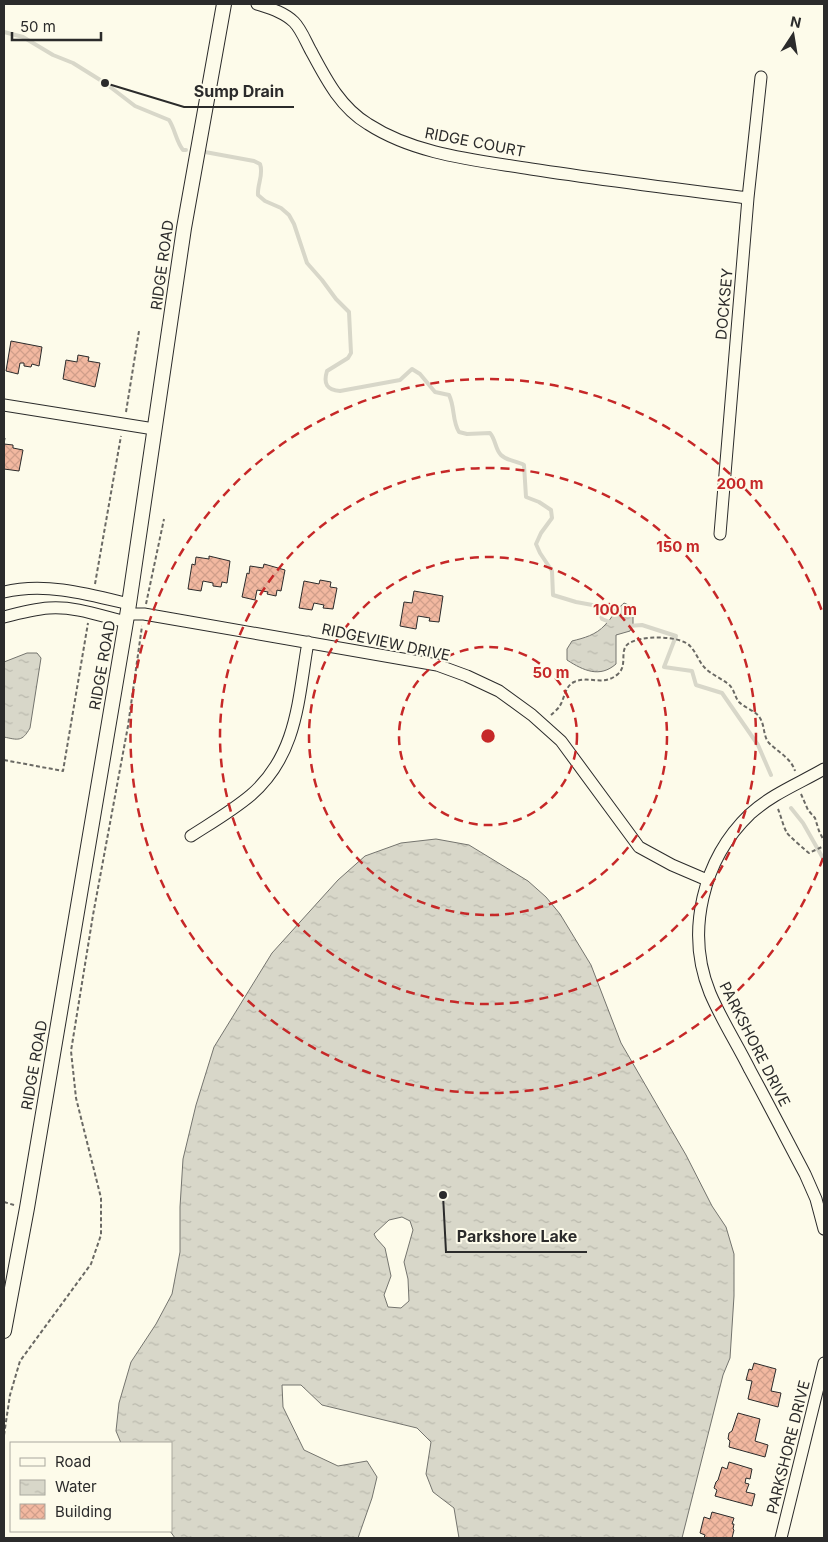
<svg xmlns="http://www.w3.org/2000/svg" width="828" height="1542" viewBox="0 0 828 1542" font-family="Inter,sans-serif">
	<defs>
		<pattern id="water-ripples" width="26" height="14" patternUnits="userSpaceOnUse" patternTransform="scale(1.25)"><rect width="26" height="14" fill="#d8d7c9"/><path d="M2 4q2-2 4 0t4 0M15 11q2-2 4 0t4 0" fill="none" stroke="#bab9ad"/></pattern>
		<pattern id="building-cross-hatch" width="8" height="8" patternUnits="userSpaceOnUse" patternTransform="scale(1.25)"><rect width="8" height="8" fill="#f2b8a0"/><path d="M0 0l8 8M0 8l8-8" fill="none" stroke="#d09e8a"/></pattern>
	</defs>
	<rect width="100%" height="100%" fill="#fdfbea"/>
	<path fill="url(#water-ripples)" stroke="#74746e" fill-rule="evenodd" d="M 624,603 L 633,607 L 633,624 L 630,631 L 616,635 L 616,664 C 600,678 584,671 567,660 L 567,649 L 572,641 C 584,638 596,635 605,625 C 612,618 616,609 624,603 Z
		M 27,653 L 37,653 L 41,658 L 30,728 C 22,742 18,740 4,737 L 4,662 Z
		M 436,839 L 469,845 L 528,881 L 546,897 L 560,914 L 591,965 L 621,1043 L 686,1155 L 712,1206 L 726,1227 L 734,1254 L 734,1296 L 730,1358 L 723,1375 L 682,1538 L 459,1538 L 454,1508 L 433,1492 L 426,1474 L 431,1442 L 417,1428 L 322,1405 L 301,1385 L 282,1385 L 283,1407 L 304,1450 L 338,1466 L 367,1461 L 377,1477 L 372,1498 L 358,1538 L 175,1538 L 170,1531 L 171,1443 L 121,1443 L 116,1431 L 119,1403 L 131,1362 L 156,1324 L 172,1294 L 180,1252 L 180,1207 L 183,1159 L 196,1105 L 214,1047 L 272,953 L 338,880 L 365,856 L 401,843 ZM 402,1217 L 410,1221 L 413,1230 L 404,1262 L 408,1279 L 409,1301 L 401,1308 L 388,1307 L 384,1295 L 391,1276 L 385,1248 L 376,1238 L 374,1234 L 389,1220 Z"/>
	<g fill="none" stroke-linecap="round" stroke-linejoin="round">
		<path stroke="#d8d7c9" stroke-width="4" d="M 4,32 L 23,37 L 53,55 L 73,63 L 105,83 L 135,106 L 169,120 C 175,129 176,141 183,150 L 186,150
			M 205,152 L 254,161 L 260,164 C 264,174 257,185 258,195 L 265,201 L 281,208 L 289,215 L 294,224 L 307,263 L 322,280 L 336,299 L 349,312 L 351,353 L 348,358 L 327,371 C 323,384 327,390 340,391 L 400,380 L 412,369 L 420,374 L 435,392 L 449,395 C 455,407 452,421 459,432 L 467,434 L 490,433 C 496,440 495,449 501,455 C 507,461 517,461 524,465 L 526,497 L 539,502 L 551,510 L 552,518 L 541,533 L 536,544 L 540,553 L 552,571 L 553,595 L 576,602 L 598,606 L 602,619 L 612,623
			M 628,626 L 642,625 L 676,636 L 664,667 L 692,671 L 696,685 L 722,693 L 758,745 L 771,775
			M 791,808 L 803,823 L 824,860"/>
	</g>
	<path fill="url(#building-cross-hatch)" stroke="#2b2b2b" d="M 11,341 L 42,347 L 39,366 L 32,364 L 31,367 L 24,366 L 24,363 L 20,363 L 18,374 L 6,371 Z
		M 78,355 L 89,357 L 88,361 L 100,363 L 95,387 L 63,379 L 66,360 L 77,362 Z
		M 4,438 L 5,438 L 4,444 L 13,445 L 13,448 L 23,450 L 19,471 L 4,469 Z
		M 209,556 L 230,561 L 227,583 L 222,582 L 221,587 L 213,586 L 213,583 L 203,581 L 201,591 L 188,589 L 192,564 L 195,565 L 196,557 L 209,559 Z
		M 264,564 L 285,570 L 281,591 L 277,590 L 276,596 L 267,594 L 268,592 L 257,590 L 255,600 L 242,597 L 247,573 L 249,574 L 250,566 L 263,568 Z
		M 320,580 L 331,582 L 330,587 L 337,588 L 333,609 L 323,608 L 324,605 L 314,603 L 312,610 L 299,608 L 304,581 L 319,584 Z
		M 414,591 L 443,596 L 439,622 L 429,621 L 430,618 L 418,616 L 416,629 L 400,626 L 404,602 L 412,603 Z
		M 754,1363 L 776,1369 L 771,1391 L 781,1393 L 778,1407 L 748,1399 L 752,1381 L 746,1380 L 749,1369 L 752,1370 Z
		M 738,1413 L 760,1419 L 755,1441 L 768,1445 L 765,1457 L 729,1447 L 730,1441 L 728,1439 L 729,1433 L 732,1431 Z
		M 729,1462 L 752,1469 L 750,1479 L 746,1478 L 745,1483 L 749,1484 L 746,1492 L 755,1494 L 752,1506 L 715,1496 L 717,1490 L 714,1488 L 716,1482 L 718,1480 L 722,1467 L 727,1469 Z
		M 712,1512 L 734,1518 L 732,1524 L 734,1524 L 733,1529 L 734,1530 L 732,1538 L 704,1538 L 705,1535 L 700,1533 L 704,1517 L 710,1519 Z"/>
	<g fill="none" stroke-linecap="round" stroke-linejoin="round">
		<defs>
			<path id="minor" d="M 257,4 C 269,8 284,12 294,22 C 301,29 306,42 311,51 C 326,79 340,107 368,124 C 416,155 476,160 531,169 C 603,180 676,189 748,198
				M 4,405 L 154,429
				M 720,534 L 748,198 L 761,77
				M 4,592 C 45,582 88,594 129,604
				M 127,614 L 144,614 L 437,665 L 467,676 L 499,691 L 532,715 L 561,741 L 639,847 L 672,865 L 707,880
				M 4,617 C 19,613 34,609 49,608 C 75,606 101,616 126,622
				M 824,769 C 798,784 772,794 750,814 C 703,859 685,932 710,993 C 721,1019 737,1044 750,1070 C 769,1105 787,1140 805,1174 L 816,1199 L 824,1229
				M 191,836 C 211,823 232,811 251,795 C 298,754 298,699 308,642
				M 781,1538 L 824,1363"/>
			<path id="tertiary" d="M 4,1331 L 27,1208 L 129,604 L 184,228 L 224,4"/>
		</defs>
		<use href="#minor" stroke="#2b2b2b" stroke-width="13"/>
		<use href="#tertiary" stroke="#2b2b2b" stroke-width="16"/>
		<path stroke="#6a6964" stroke-width="2" stroke-dasharray="4 2.5" stroke-linecap="butt" d="M 126,412 L 139,331
			M 95,584 L 121,436
			M 146,604 L 164,519
			M 551,715 C 553,713 557,710 559,707 C 565,699 564,687 574,682 C 589,675 603,687 618,674 C 628,665 619,651 628,644 C 640,635 680,635 690,646 C 696,652 699,662 705,668 C 711,674 720,678 727,683 C 735,689 734,696 739,702 C 745,708 756,711 760,718 C 765,726 763,736 769,743 C 778,752 791,758 795,771
			M 4,760 L 63,771 L 88,623
			M 801,794 L 808,810 L 815,818 L 819,831 L 824,841
			M 778,809 C 781,816 783,826 787,833 C 789,836 805,850 809,853 L 824,846
			M 4,1202 L 14,1205
			M 4,1435 L 10,1395 L 20,1361 L 91,1264 L 101,1235 L 101,1198 L 76,1098 L 71,1051 L 93,915 L 128,726 L 142,626"/>
		<use href="#minor" stroke="#fdfbea" stroke-width="11"/>
		<use href="#tertiary" stroke="#fdfbea" stroke-width="14"/>
	</g>
	<g fill="none" stroke="#c62828" stroke-width="2.5" stroke-dasharray="9 6">
		<circle cx="488" cy="736" r="89"/>
		<circle cx="488" cy="736" r="179"/>
		<circle cx="488" cy="736" r="268"/>
		<path d="M823 858A357 357 0 1 1 823 614"/>
	</g>
	<g text-anchor="middle" dominant-baseline="central" stroke-width="4" stroke-linejoin="round" paint-order="stroke">
		<g font-size="15" fill="#2b2b2b" stroke="#fdfbea">
			<text transform="translate(475 142) rotate(11)">RIDGE COURT</text>
			<text transform="translate(162 265) rotate(-82)">RIDGE ROAD</text>
			<text transform="translate(724 304) rotate(-85)">DOCKSEY</text>
			<text transform="translate(386 642) rotate(12)">RIDGEVIEW DRIVE</text>
			<text transform="translate(102 665) rotate(-80)">RIDGE ROAD</text>
			<text transform="translate(755 1044) rotate(63)">PARKSHORE DRIVE</text>
			<text transform="translate(34 1065) rotate(-80)">RIDGE ROAD</text>
			<text transform="translate(788 1447) rotate(-76)">PARKSHORE DRIVE</text>
		</g>
	</g>
	<circle cx="488" cy="736" r="8" fill="#c62828" stroke="#fdfbea" stroke-width="2.5"/>
	<g font-size="15" text-anchor="middle" font-weight="bold" fill="#c62828" stroke="#fdfbea" stroke-width="4" stroke-linejoin="round" paint-order="stroke">
		<text x="740" y="489">200 m</text>
		<text x="678" y="552">150 m</text>
		<text x="615" y="615">100 m</text>
		<text x="551" y="678">50 m</text>
	</g>
	<path fill="none" stroke="#2b2b2b" stroke-width="2" d="M105 83L184 107H294M443 1195L446 1252H587"/>
	<g fill="#2b2b2b" stroke="#fdfbea" stroke-width="2">
		<circle cx="105" cy="83" r="5"/>
		<circle cx="443" cy="1195" r="5"/>
	</g>
	<g font-size="16" text-anchor="middle" font-weight="bold" fill="#2b2b2b" stroke="#fdfbea" stroke-width="4" stroke-linejoin="round" paint-order="stroke">
		<text x="239" y="97">Sump Drain</text>
		<text x="517" y="1242">Parkshore Lake</text>
	</g>
	<rect width="828" height="1542" fill="none" stroke="#2b2b2b" stroke-width="10"/>
	<rect x="10" y="1442" width="162" height="90" fill="#fdfbea" stroke="#a9a89e"/>
	<rect x="20" y="1458" width="25" height="8" fill="#fdfbea" stroke="#a9a89e"/>
	<text x="55" y="1467" font-size="15" fill="#2b2b2b">Road</text>
	<rect x="20" y="1480" width="25" height="15" fill="url(#water-ripples)" stroke="#a9a89e"/>
	<text x="55" y="1492" font-size="15" fill="#2b2b2b">Water</text>
	<rect x="20" y="1504" width="25" height="15" fill="url(#building-cross-hatch)" stroke="#a9a89e"/>
	<text x="55" y="1517" font-size="15" fill="#2b2b2b">Building</text>
	<g transform="translate(793 35) rotate(12)" stroke="#fdfbea" stroke-width="4" paint-order="stroke">
	<path d="M0-4L9 19L0 12L-9 19Z" fill="#2b2b2b"/>
	<text y="-8" font-size="14" font-weight="bold" text-anchor="middle" fill="#2b2b2b">N</text>
	</g>
	<path d="M12 32v8h89v-8" fill="none" stroke="#2b2b2b" stroke-width="2.5"/>
	<text x="20" y="32" font-size="15" fill="#2b2b2b" stroke="#fdfbea" stroke-width="4" paint-order="stroke">50 m</text>
</svg>
